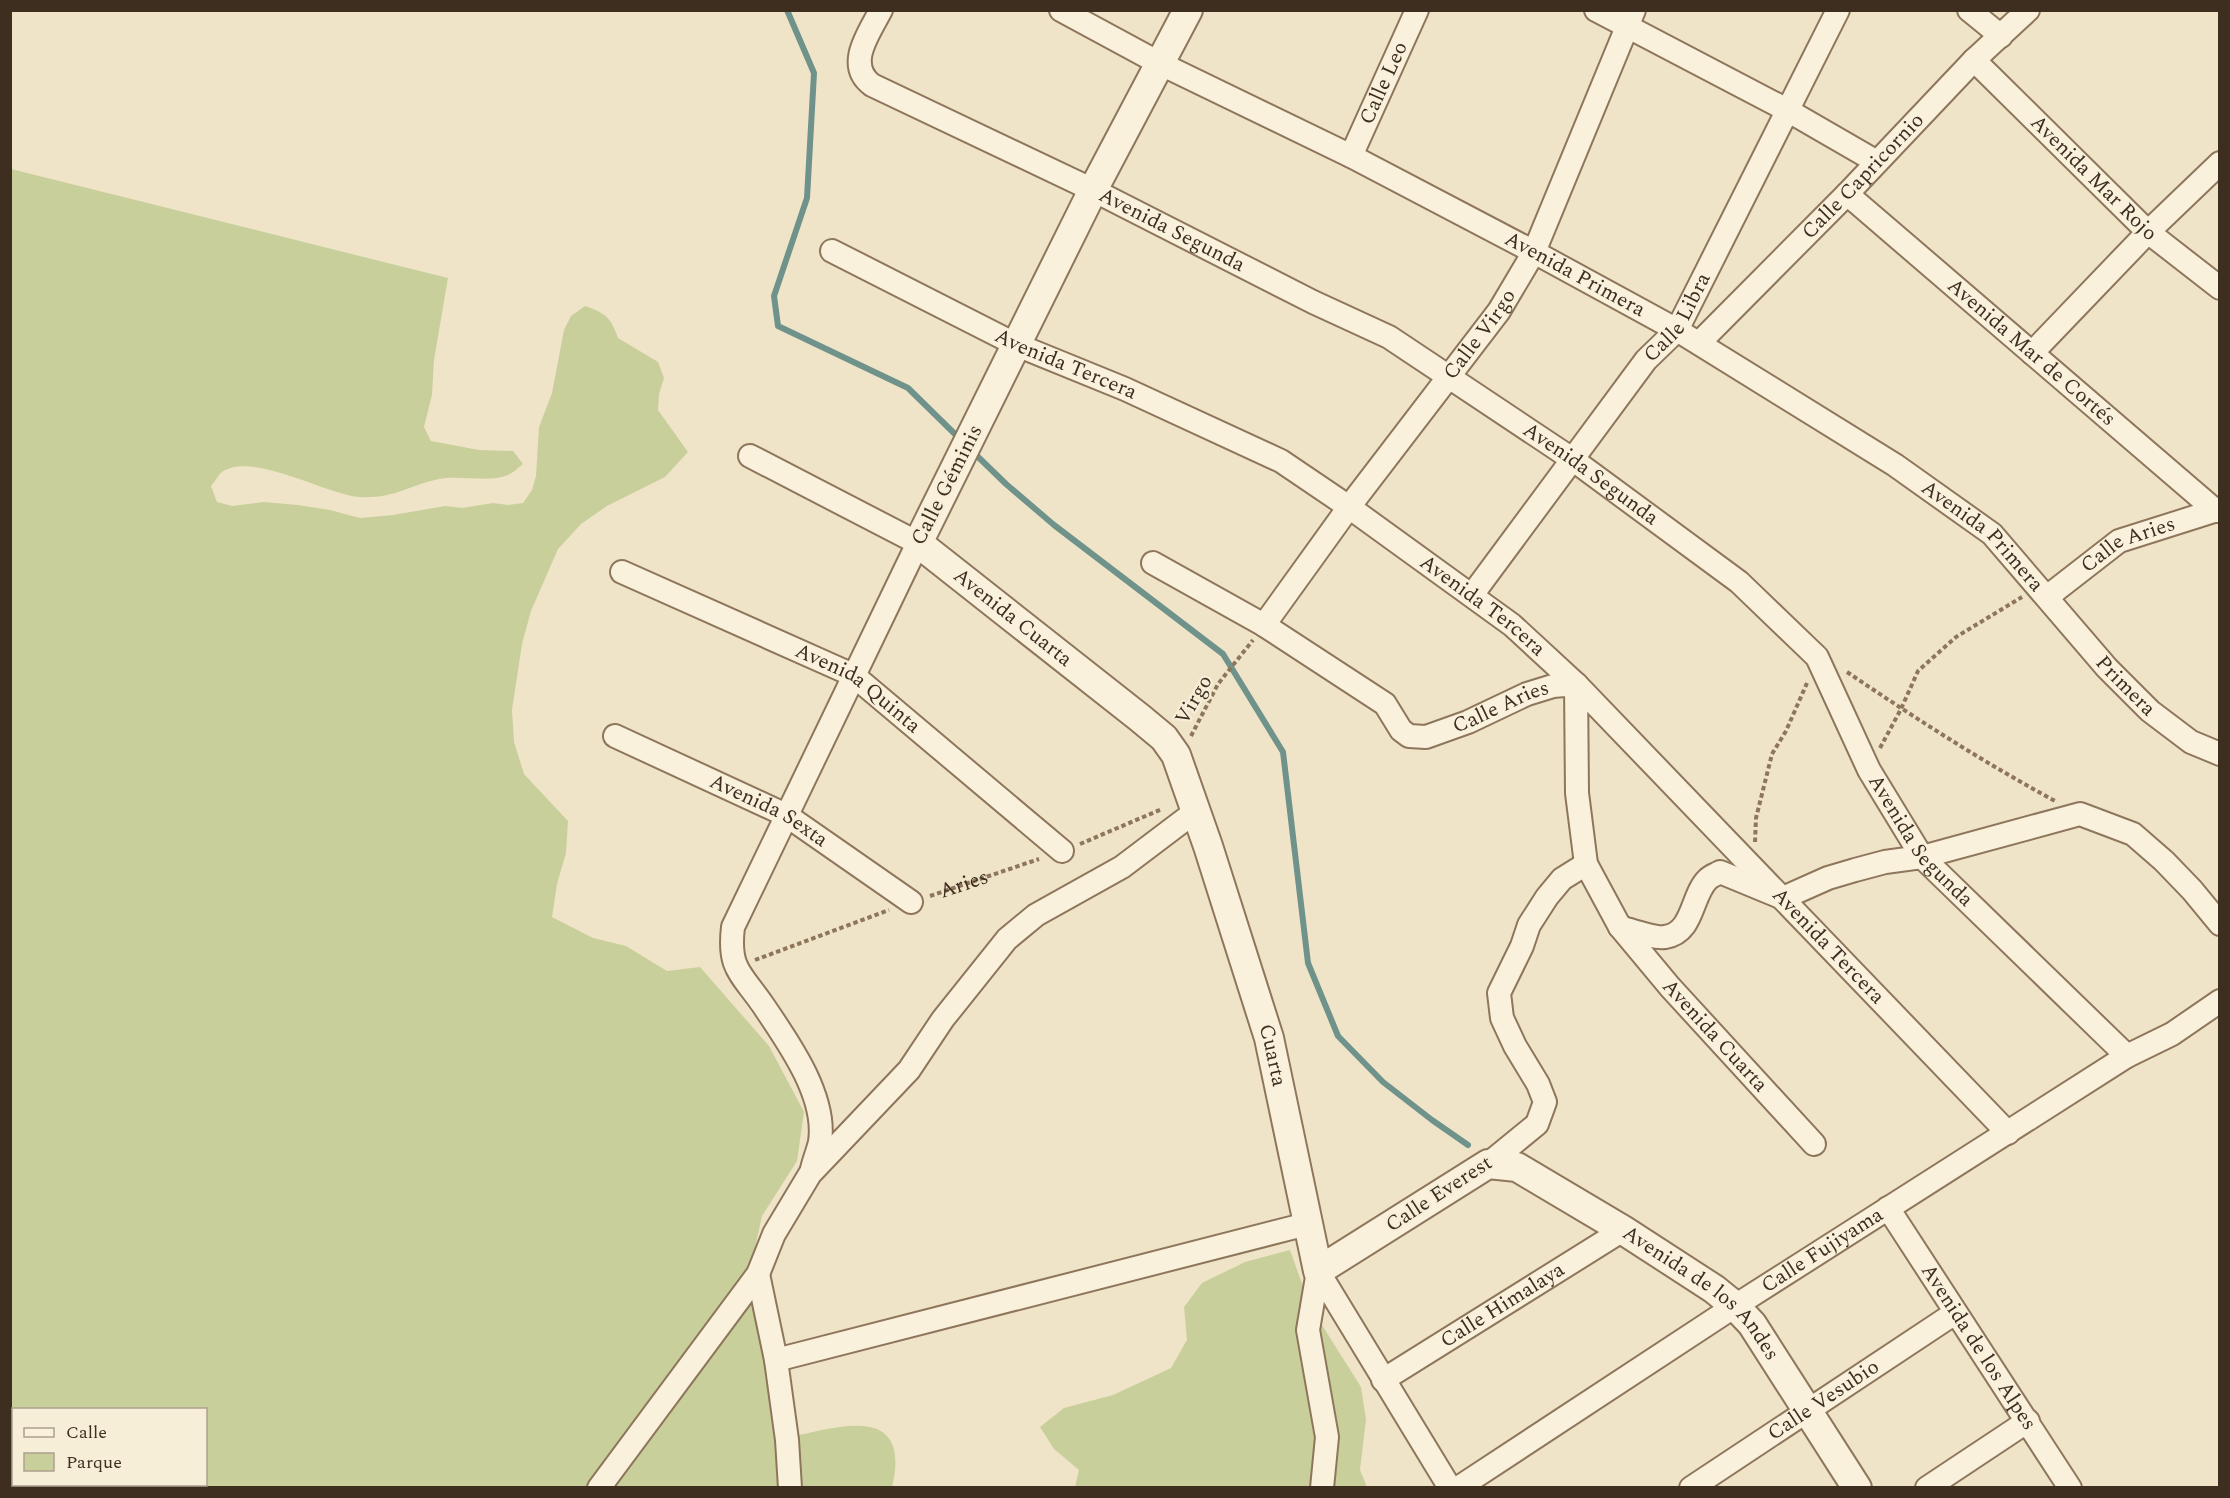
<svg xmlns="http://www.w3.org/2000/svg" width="2230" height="1498" viewBox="0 0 2230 1498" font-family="Spectral,serif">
	<rect width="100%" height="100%" fill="#f0e4c8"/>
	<path fill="#c9cf9b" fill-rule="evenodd" d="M 11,169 L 448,278 L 434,360 L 432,395 L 424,427 L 431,441 L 479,450 L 513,451 L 523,464 C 519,467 513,473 508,475 C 489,483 460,475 439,479 C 409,485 395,499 359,497 C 325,494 252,451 222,472 C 218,475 215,482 211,486 L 217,502 L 232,506 L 264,502 L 298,505 L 330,510 L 360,518 L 393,515 L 445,506 L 462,508 L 493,503 L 508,505 L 523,503 L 532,490 L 536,476 L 539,427 L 552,393 L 564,330 L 571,316 L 585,306 C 605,313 611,317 618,338 L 658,362 L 664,378 L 659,394 L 658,410 L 688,452 L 665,477 L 607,506 L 581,524 L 558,549 L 531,611 L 522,644 L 512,710 L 514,742 L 524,774 L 568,821 L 566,853 L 557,884 L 552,917 L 593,938 L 626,946 L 667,971 L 700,967 L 769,1046 L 804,1112 L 797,1161 L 762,1216 L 751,1266 L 734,1295 L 759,1308 L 775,1440 C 825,1432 914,1394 892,1488 L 11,1488 ZM 14,1410 L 206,1410 L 206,1484 L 14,1484 Z
		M 1290,1250 L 1310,1306 L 1361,1387 L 1366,1419 L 1360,1470 L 1367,1487 L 1075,1487 L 1079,1470 L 1054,1449 L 1040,1427 L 1064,1408 L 1113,1395 L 1171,1368 L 1187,1340 L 1184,1307 L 1202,1283 L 1245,1262 Z"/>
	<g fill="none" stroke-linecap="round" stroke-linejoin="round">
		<path stroke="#6f938a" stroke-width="6" d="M 787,10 L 814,73 L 807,198 L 774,296 L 778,326 L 908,388 L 961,440
			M 972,451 L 1006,484 L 1054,525 L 1223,654 L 1283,752 L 1308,963 L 1338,1036 L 1383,1082 L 1432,1120 L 1468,1145"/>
		<defs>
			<g id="minor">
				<path id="s2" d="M 881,10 C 869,33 845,65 872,85 L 1093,190 L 1313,302 L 1389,337 L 1572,459 L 1739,582 L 1817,657 L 1869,770 L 1922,857 L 2127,1056"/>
				<path id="s3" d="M 1061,10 L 1159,63 L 1351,156 L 1534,252 L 1677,330 L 1895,465 L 1992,534 L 2107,668 L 2150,711 L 2191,742 L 2220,754"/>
				<path d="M 1596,10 L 1787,110 L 1877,162"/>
				<path d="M 1969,10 L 2001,36"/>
				<path id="s4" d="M 1974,60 L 2148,232 L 2220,288"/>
				<path id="s5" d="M 1351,156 L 1417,10"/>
				<path id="s6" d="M 1847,194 L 2216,511"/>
				<path id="s7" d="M 832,251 L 1017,345 L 1125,389 L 1281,461 L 1349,507 L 1512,625 L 1576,684 L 2008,1133"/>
				<path id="s8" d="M 1699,343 L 1847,194 L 1974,60 L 2028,10"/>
				<path d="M 2032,353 L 2148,232 L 2220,163"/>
				<path d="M 750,456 L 918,543 L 733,927 C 728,969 741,973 763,1005 C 788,1042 827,1096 820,1142 C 818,1151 814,1160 812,1169"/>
				<path id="s9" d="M 1153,563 L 1264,625 L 1385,704 L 1401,730 L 1409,736 L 1426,737 L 1468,722 L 1527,694 L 1553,686 L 1576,684 L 1577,793 L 1586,864 L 1620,927 L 1670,987 L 1814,1144"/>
				<path id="s10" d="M 622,572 L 853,675 L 1062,851"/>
				<path id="s11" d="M 1472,595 L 1646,360 L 1677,330 L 1838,10"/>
				<path id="s12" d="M 2047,597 L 2119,541 L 2220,509"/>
				<path id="s13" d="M 1264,625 L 1349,507 L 1499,311 L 1534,252 L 1634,10"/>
				<path id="s14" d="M 615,736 L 786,815 L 911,902"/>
				<path d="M 1620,927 C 1631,930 1655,939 1665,937 C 1694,933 1691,895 1708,879 C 1711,876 1717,874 1720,872 L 1783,898 L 1828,878 L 1855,870 L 1885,862 L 1922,857 L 2080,814 L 2133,834 L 2164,861 L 2192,890 L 2220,924"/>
				<path d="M 1488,1164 L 1537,1124 L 1545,1102 L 1538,1084 L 1515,1046 L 1502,1018 L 1499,993 L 1522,946 L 1529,925 L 1547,897 L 1562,879 L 1586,864"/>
				<path id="s15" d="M 1888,1208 L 2070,1488"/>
				<path d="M 1318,1271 L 1450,1488"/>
				<path d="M 1318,1271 L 1308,1330 L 1327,1437 L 1322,1488"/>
				<path d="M 758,1274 L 776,1360 L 787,1440 L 790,1488"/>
				<path d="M 776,1360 L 1307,1224"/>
				<path id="s16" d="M 1383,1380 L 1623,1230"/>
				<path d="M 599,1488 L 758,1274 L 774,1234 L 810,1174 L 909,1070 L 943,1019 L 1007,939 L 1036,915 L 1122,867 L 1196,811"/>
				<path id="s17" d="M 1458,1488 L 1735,1306 L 2127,1056 L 2172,1034 L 2220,1001"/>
				<path id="s18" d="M 1691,1488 L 1955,1313"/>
				<path d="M 1927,1488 L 2028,1421"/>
			</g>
			<g id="tertiary">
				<path id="s19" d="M 1188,10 L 1093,190 L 918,543 L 1140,718 L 1164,738 L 1176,755 L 1208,846 L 1269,1038 L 1318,1271 L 1488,1164 L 1517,1167 L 1623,1230 L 1714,1289 L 1735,1306 L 1752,1324 L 1857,1488"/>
			</g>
		</defs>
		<use href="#minor" stroke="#8d765c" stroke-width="26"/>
		<use href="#tertiary" stroke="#8d765c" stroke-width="32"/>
		<g stroke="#8d765c" stroke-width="4" stroke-dasharray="4.5 3" stroke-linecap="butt">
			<path d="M 1847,672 C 1915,718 1983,762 2055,801"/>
			<path d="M 1191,736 L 1218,684 L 1253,640"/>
			<path d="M 1880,748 L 1901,709 L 1918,671 L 1956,637 L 2022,597"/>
			<path d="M 1755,842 L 1756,818 L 1772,754 L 1786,731 L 1807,683"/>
			<path d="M 1080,844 L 1162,809"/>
			<path id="s1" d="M 930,896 L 1039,859"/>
			<path d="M 755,960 L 889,910"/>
		</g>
		<use href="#minor" stroke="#faf1dc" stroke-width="22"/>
		<use href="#tertiary" stroke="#faf1dc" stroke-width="28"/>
	</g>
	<g text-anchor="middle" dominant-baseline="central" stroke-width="4.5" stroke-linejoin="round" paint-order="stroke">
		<g font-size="21" fill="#3d2e20" stroke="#f7eed8">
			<text stroke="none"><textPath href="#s5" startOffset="80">Calle Leo</textPath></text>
			<text stroke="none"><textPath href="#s8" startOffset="234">Calle Capricornio</textPath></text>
			<text stroke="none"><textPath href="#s4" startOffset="168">Avenida Mar Rojo</textPath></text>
			<text stroke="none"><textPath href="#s2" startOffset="417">Avenida Segunda</textPath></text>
			<text stroke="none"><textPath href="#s3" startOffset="578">Avenida Primera</textPath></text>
			<text stroke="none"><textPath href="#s11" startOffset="346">Calle Libra</textPath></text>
			<text stroke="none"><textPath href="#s13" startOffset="362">Calle Virgo</textPath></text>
			<text stroke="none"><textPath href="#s6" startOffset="243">Avenida Mar de Cortés</textPath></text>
			<text stroke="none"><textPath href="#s7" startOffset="260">Avenida Tercera</textPath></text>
			<text stroke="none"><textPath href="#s2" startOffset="903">Avenida Segunda</textPath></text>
			<text transform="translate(947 485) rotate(-63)">Calle Géminis</text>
			<text stroke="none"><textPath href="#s3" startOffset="1064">Avenida Primera</textPath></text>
			<text stroke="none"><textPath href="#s12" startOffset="98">Calle Aries</textPath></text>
			<text stroke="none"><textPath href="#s7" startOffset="744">Avenida Tercera</textPath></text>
			<text stroke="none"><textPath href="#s19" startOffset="718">Avenida Cuarta</textPath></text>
			<text stroke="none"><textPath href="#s3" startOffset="1272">Primera</textPath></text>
			<text stroke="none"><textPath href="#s10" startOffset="264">Avenida Quinta</textPath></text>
			<text transform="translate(1194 700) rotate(-60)">Virgo</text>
			<text stroke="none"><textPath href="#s9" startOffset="410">Calle Aries</textPath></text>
			<text stroke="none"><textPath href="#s14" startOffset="171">Avenida Sexta</textPath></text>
			<text stroke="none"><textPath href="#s2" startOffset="1407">Avenida Segunda</textPath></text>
			<text stroke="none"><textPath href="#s1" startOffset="36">Aries</textPath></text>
			<text stroke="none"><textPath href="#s7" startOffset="1230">Avenida Tercera</textPath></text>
			<text stroke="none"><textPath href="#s9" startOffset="886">Avenida Cuarta</textPath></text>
			<text stroke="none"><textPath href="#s19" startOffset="1248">Cuarta</textPath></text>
			<text transform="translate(1439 1194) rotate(-33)">Calle Everest</text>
			<text stroke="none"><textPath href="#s17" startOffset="435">Calle Fujiyama</textPath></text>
			<text stroke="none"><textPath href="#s19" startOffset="1923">Avenida de los Andes</textPath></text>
			<text stroke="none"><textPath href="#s16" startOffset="141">Calle Himalaya</textPath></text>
			<text stroke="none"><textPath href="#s15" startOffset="166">Avenida de los Alpes</textPath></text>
			<text stroke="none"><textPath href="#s18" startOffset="159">Calle Vesubio</textPath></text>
		</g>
	</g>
	<rect width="2230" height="1498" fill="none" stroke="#3d2e20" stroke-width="24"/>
	<rect x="12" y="1408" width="195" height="78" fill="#f7eed8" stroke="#ada18e" stroke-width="1.5"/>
	<rect x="24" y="1428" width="30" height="9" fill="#faf1dc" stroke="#ada18e" stroke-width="1.5"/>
	<text x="66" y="1438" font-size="18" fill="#3d2e20">Calle</text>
	<rect x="24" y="1453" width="30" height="18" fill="#c9cf9b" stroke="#ada18e" stroke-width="1.5"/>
	<text x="66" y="1468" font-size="18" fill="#3d2e20">Parque</text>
</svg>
